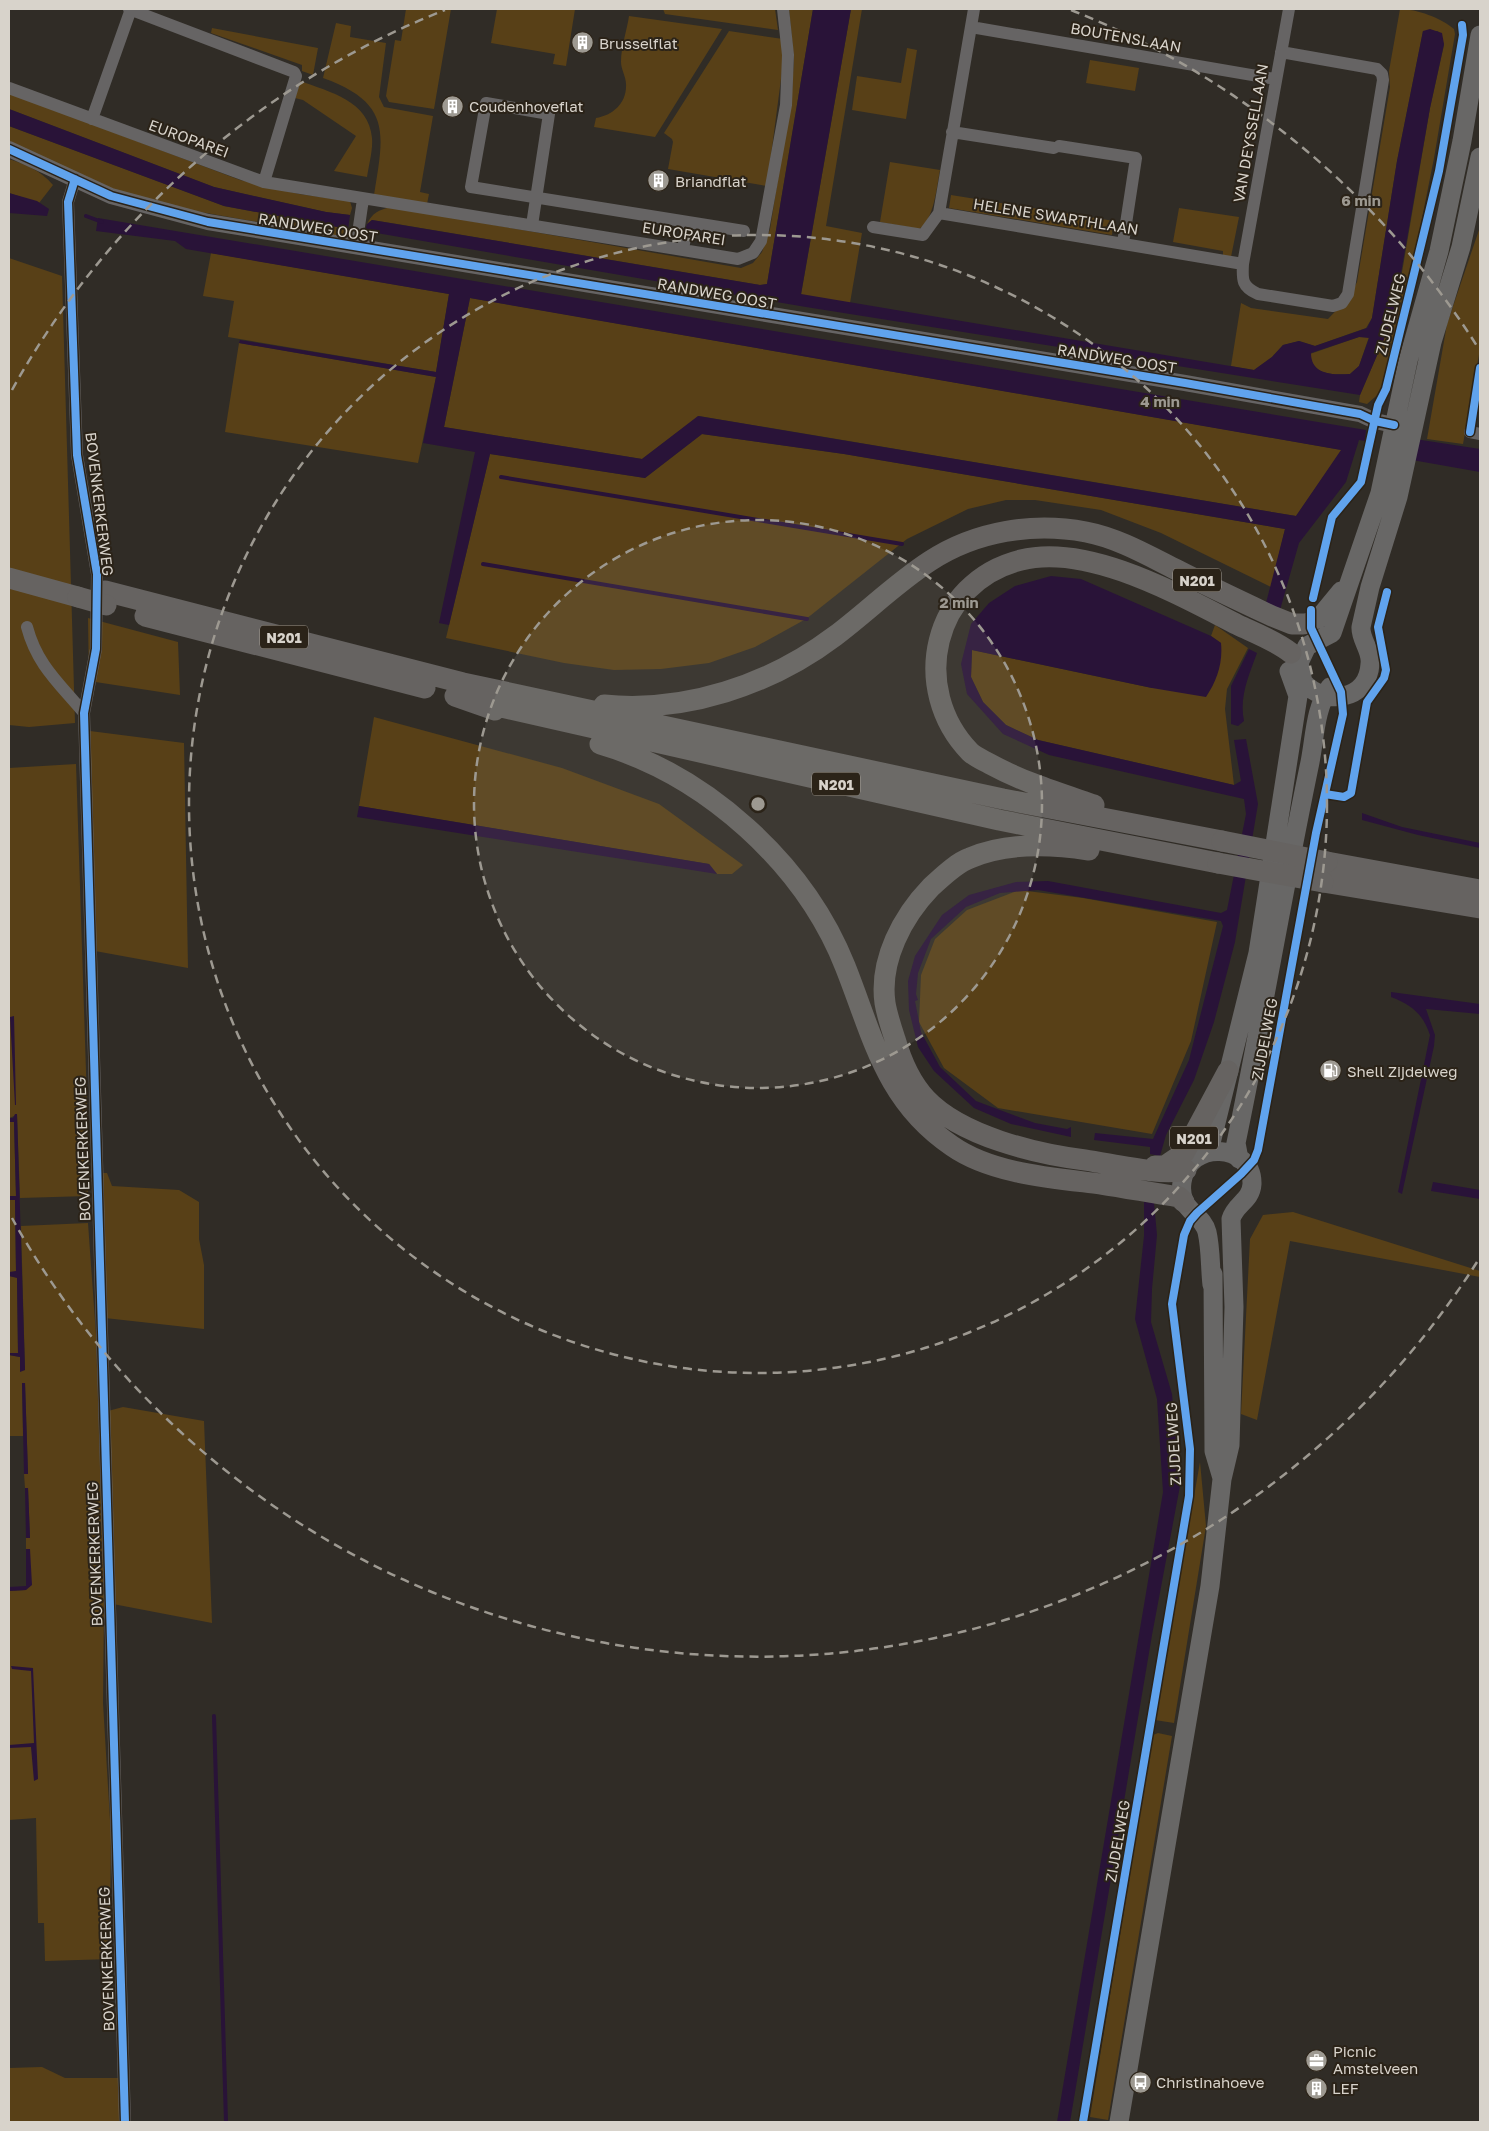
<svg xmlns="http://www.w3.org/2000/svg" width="1489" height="2131" viewBox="0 0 1489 2131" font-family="'Golos Text',sans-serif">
	<rect width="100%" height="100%" fill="#302c26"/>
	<path fill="#584017" d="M 406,9 L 451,9 L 434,109 L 389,102 L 386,96 L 395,40 L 401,41 Z
		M 497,9 L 575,9 L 566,66 L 553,64 L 555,54 L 491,43 Z
		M 663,9 L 775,9 L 778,30 L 665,14 Z
		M 789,9 L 813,9 L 767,284 L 760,285 L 397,224 L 372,220 L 367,224 C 372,213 379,210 390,207 L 741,268 L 753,263 L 762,252 L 770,229 L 792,91 L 794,59 Z
		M 851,9 L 862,9 L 826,226 L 862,233 L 850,303 L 801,295 Z
		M 1400,9 C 1417,9 1441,18 1454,29 L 1455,34 L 1434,158 L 1391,374 L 1382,391 L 1367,404 L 1359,402 L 1360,395 L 1390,325 L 1399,290 L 1430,108 L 1444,45 L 1438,31 L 1423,31 L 1397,161 L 1372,318 L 1366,328 L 1315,346 L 1299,341 L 1283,345 L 1272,357 L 1254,370 L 1231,366 L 1241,303 L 1251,308 L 1328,319 L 1350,296 L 1357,282 L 1390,87 L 1389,71 Z
		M 629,16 L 722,29 L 655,137 L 594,127 L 596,118 C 613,115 627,103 626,84 C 626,77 621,69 621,62 C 621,47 627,30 629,16 Z
		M 336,23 L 351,26 L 350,37 L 386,43 L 379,97 L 384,107 L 433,116 L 420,192 L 429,194 L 427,204 L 374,195 C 384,133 392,103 323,78 Z
		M 212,28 L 318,48 L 313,75 L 302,71 L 302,65 L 211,33 Z
		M 729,31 L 783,39 L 784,56 L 767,186 L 668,169 L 673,142 L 672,139 L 664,133 Z
		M 907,48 L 917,50 L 906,119 L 852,110 L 857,76 L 901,83 Z
		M 1090,60 L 1139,68 L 1135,91 L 1086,83 Z
		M 300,81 C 330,92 369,101 372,138 C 373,150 369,164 367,177 L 334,171 L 356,136 L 303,100 L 295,98 Z
		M 9,93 L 240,180 L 299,194 L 350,201 L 352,208 L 350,215 L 326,212 L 214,187 L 9,109 Z
		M 9,126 L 224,206 L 348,229 L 343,237 L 144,202 L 9,145 Z
		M 9,159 C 27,165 40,170 53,185 L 39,203 L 9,193 Z
		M 890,162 L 940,170 C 937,185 934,221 919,229 L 880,222 Z
		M 951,195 L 1114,221 L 1112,235 L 949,208 Z
		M 1179,208 L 1239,217 L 1231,257 L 1223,255 L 1223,251 L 1173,242 Z
		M 1480,227 L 1480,349 L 1463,444 L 1427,439 L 1447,324 Z
		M 211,253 L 449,294 L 436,372 L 228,337 L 234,301 L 203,296 Z
		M 9,258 L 62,276 L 75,723 L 29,727 L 9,725 Z
		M 470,298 L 1342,450 L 1296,516 L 699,416 L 642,459 L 444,427 Z
		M 1359,337 L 1369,337 L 1359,366 L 1350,374 C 1332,375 1312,375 1310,354 Z
		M 239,343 L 436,377 L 418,463 L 225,432 Z
		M 702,434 L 844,454 L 1285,529 L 1271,587 L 1161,533 L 1101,510 L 1035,500 L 1006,500 L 968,509 L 907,539 L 806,619 L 755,647 L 709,663 L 661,669 L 614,670 L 564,663 L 446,638 L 490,454 L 645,478 Z
		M 88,618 L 178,642 L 180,695 L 89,681 Z
		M 1215,625 L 1248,648 L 1227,689 L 1225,709 L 1234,785 L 1038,740 L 1006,725 L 983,702 L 971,677 L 972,650 L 1152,688 L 1221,643 L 1211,636 Z
		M 374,717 L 562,768 L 659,804 L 743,865 L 732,874 L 717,874 L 709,864 L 359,806 Z
		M 90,731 L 184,743 L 188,968 L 95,951 Z
		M 76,764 L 87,1102 L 88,1196 L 20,1198 L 17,1115 L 9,1118 L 9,768 Z
		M 1019,890 L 1083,898 L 1217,922 L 1191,1041 L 1152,1134 L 998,1108 L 944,1068 L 919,1022 L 921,975 L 935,939 L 967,910 Z
		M 9,1122 L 14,1122 L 16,1196 L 9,1196 Z
		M 101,1173 L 107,1173 L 112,1186 L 179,1190 L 199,1202 L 199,1239 L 204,1265 L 204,1329 L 105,1318 Z
		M 9,1200 L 15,1200 L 16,1272 L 9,1272 Z
		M 1293,1212 L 1480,1271 L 1480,1277 L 1290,1241 L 1257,1420 L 1241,1414 L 1250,1239 L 1263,1215 Z
		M 88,1223 L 96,1335 L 104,1601 L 103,1703 L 111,1837 L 110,1921 L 112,1959 L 45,1961 L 44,1923 L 38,1923 L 36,1818 L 9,1820 L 9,1591 L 26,1590 L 30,1549 L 26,1549 L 26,1538 L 30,1538 L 28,1488 L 25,1488 L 24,1474 L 28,1473 L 25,1383 L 22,1383 L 23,1436 L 9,1436 L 9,1355 L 20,1357 L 20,1371 L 25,1370 L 21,1226 Z
		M 9,1276 L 17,1277 L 18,1354 L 9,1353 Z
		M 123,1407 L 204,1421 L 212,1623 L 113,1604 L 108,1411 Z
		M 1200,1462 L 1206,1526 L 1174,1723 L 1155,1720 Z
		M 1158,1733 L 1172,1736 L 1108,2120 L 1090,2117 L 1153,1735 Z
		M 42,2067 L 65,2078 L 120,2078 L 121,2122 L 9,2122 L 9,2068 Z"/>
	<path fill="#291338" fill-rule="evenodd" d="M 813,9 L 851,9 L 801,294 L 1254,370 L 1272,357 L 1283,345 L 1299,341 L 1315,346 L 1367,328 L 1372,318 L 1397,161 L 1423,31 L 1430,29 L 1442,33 L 1444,44 L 1430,108 L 1398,290 L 1390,325 L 1360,395 L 806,307 L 365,231 L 367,224 L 372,220 L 760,285 L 767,284 ZM 1359,337 L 1369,338 L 1359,366 L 1350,374 C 1333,375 1311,375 1311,353 Z
		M 9,109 L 214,187 L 326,212 L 350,215 L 348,229 L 224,206 L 9,126 Z
		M 9,193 L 37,201 L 49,209 L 47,216 L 9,213 Z
		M 98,218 L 1366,430 L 1365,441 L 1359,440 L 1346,482 L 1299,543 L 1280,610 L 1266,603 L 1285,529 L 844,454 L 702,434 L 645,478 L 490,454 L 449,625 L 439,623 L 475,452 L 423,443 L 436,377 L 239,343 L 240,340 L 436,372 L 449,294 L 186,249 L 175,241 L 96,231 ZM 470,298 L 1341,450 L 1296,516 L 698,416 L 642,459 L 444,427 Z
		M 1415,439 L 1480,449 L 1480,472 L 1412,460 Z
		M 1051,576 L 1081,579 L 1211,636 L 1221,643 C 1223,663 1217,681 1206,697 L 1152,688 L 972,650 L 971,677 L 983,702 L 1006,725 L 1038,740 L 1234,785 L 1241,781 L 1234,740 L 1246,739 L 1258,804 L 1235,942 L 1214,1022 L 1194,1080 L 1166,1135 L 1160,1156 L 1150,1154 L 1150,1147 L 1094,1140 L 1095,1133 L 1153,1139 L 1189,1060 L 1223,926 L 1221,921 L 1038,890 L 1000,893 L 966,907 L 931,939 L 918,973 L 916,994 L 918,1000 L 915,1001 L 921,1032 L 940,1067 L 976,1101 L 1035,1123 L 1067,1129 L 1071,1127 L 1071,1137 L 1011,1124 L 974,1108 L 934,1071 L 918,1047 L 909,1010 L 908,981 L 915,956 L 942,915 L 969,895 L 1016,882 L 1048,881 L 1221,913 L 1227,910 L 1246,814 L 1244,799 L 1049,755 L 1003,734 L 967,694 L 961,664 L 971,624 L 989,603 L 1015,586 Z
		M 1249,649 L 1257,653 C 1249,675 1239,697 1244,721 L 1238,726 L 1231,724 L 1231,686 Z
		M 359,806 L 709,864 L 717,874 L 357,817 Z
		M 1362,813 L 1402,827 L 1480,843 L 1480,848 L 1418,835 L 1362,820 Z
		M 1391,992 L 1480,1004 L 1480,1014 L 1426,1009 L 1435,1035 L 1434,1046 L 1402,1194 L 1398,1192 L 1430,1035 C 1423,1014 1412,1005 1391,997 Z
		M 14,1016 L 16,1105 L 15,1105 L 10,1017 Z
		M 15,1114 L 17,1114 L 25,1370 L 20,1372 L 20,1357 L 9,1355 L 9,1353 L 18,1353 L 17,1278 L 9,1276 L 9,1272 L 16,1271 L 15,1200 L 9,1200 L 9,1196 L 16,1196 L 14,1122 L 9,1122 L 9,1118 L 13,1118 Z
		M 1433,1182 L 1480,1190 L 1480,1199 L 1431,1191 Z
		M 1144,1202 L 1154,1203 L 1157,1235 L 1152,1289 L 1151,1322 L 1172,1394 L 1180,1486 L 1152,1635 L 1070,2122 L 1057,2122 L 1163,1492 L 1157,1399 L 1135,1319 L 1144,1236 Z
		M 22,1383 L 25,1383 L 28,1474 L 24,1474 Z
		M 25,1488 L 28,1488 L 30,1538 L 26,1538 Z
		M 26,1549 L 30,1549 L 32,1585 L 26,1590 L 9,1591 L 9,1587 L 26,1586 Z
		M 11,1666 L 33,1668 L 38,1779 L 34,1781 L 31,1747 L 9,1748 L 9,1745 L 34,1743 L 31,1671 L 12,1669 Z"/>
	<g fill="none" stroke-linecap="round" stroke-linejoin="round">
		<path stroke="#291338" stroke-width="4" d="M 86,216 L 102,222
			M 501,477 L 902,544
			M 483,564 L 807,619
			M 214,1716 L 226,2122"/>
		<path stroke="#666464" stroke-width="12" d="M 129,9 L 294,72 L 296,76 L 264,182
			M 971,27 L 1275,79
			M 1281,52 L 1377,69 L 1382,74 L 1383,80 L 1348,294 L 1342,303 L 1333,306 L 1258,294 C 1242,287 1242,280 1243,264 L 1289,9
			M 9,88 L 264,182 L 738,259 L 753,253 L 761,241 L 786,105 L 788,55 L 783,9
			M 92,119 L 131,9
			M 952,132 L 1054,148
			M 1059,146 L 1136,158 L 1123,243
			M 75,179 L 68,202 L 77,455 L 97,574 L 96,649 L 84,713 L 125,2122
			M 939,213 L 1243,264
			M 532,225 L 549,114 L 486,103 L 471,187 L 744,231
			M 873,227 L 923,235 L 939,213 L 974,9
			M 356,247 L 363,199
			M 683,249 L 688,222
			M 1470,432 L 1480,434
			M 27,627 C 37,665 59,683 84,713"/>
		<path stroke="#666464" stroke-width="16" d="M 9,149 L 111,196 L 208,222 L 1185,383 L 1360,414 L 1375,421 L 1394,425"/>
		<path stroke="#686766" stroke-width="19" d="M 1480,35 L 1462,141 L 1439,251 L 1408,361 L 1380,493 L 1332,633 L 1307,646 L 1299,663 L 1303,682 C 1324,706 1368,701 1370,664 C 1372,650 1360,640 1361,627 L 1370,587 L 1398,497 L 1432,342 L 1461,247 L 1480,157
			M 1303,624 L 1318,619 L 1341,591
			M 1206,1153 L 1210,1147 L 1258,953 L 1298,696 L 1289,671
			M 1239,1159 L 1236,1143 C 1262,1018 1283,892 1309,767 C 1315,741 1314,709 1330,687
			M 1213,1274 L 1214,1451 L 1222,1478
			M 1119,2122 L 1210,1586 L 1222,1479 L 1230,1445 L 1234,1307 L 1231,1219 C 1235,1204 1251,1201 1252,1184 C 1253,1143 1188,1139 1182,1182 C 1178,1212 1202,1212 1207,1232 C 1211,1249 1210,1268 1212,1285"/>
		<path stroke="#666361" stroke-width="21" d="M 9,578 L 78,597
			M 105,591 L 463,683 L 1003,799 L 1222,841
			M 145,616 L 425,688
			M 455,696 L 495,710
			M 484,703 L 999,820 L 1218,863
			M 604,705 C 685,713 770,685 835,636 C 867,612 896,583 930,561 C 976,531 1033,522 1086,532 C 1118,538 1149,556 1177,570 C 1208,586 1240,601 1272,616 L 1292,624 L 1303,624
			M 600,744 C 706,775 804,863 845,966 C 873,1036 885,1101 952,1146 C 992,1174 1053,1178 1101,1184 C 1127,1188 1153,1193 1179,1197 L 1184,1202
			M 1094,805 C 1059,793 1023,782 990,764 C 983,760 975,757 970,752 C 909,689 932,582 1021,560 C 1088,543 1179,595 1238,625 C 1255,633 1276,641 1291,653
			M 1089,850 C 1050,844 1007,842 970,858 C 956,863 942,877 931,887 C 903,916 879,960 885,1003 C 887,1015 891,1027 895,1039 C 901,1060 911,1083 926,1099 C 961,1136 1036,1154 1085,1160 C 1113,1164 1160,1176 1186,1170
			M 1327,862 L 1480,890
			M 1323,882 L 1480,908
			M 1155,1166 L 1165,1166 L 1184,1153 L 1228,1071"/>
		<path stroke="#666361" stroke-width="21" d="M 78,597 L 106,605
			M 1222,841 L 1327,862
			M 1218,863 L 1323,882"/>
		<defs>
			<path id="cycleway" d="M 9,149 L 111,196 L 208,222 L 1185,383 L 1360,414 L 1375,421 L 1394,425
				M 75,179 L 68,202 L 77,455 L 97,574 L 96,649 L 84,713 L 125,2122
				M 1470,432 L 1480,368
				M 1313,598 L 1332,517 L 1361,482 L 1378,405 L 1386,389 L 1439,171 L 1463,35 L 1462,25
				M 1325,794 L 1344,797 L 1351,793 L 1367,702 L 1384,678 L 1386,670 L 1378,627 L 1387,592
				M 1083,2122 L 1189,1496 L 1190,1449 L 1172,1304 L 1184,1235 L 1190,1221 L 1197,1213 L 1241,1174 L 1254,1160 L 1258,1150 L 1316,833 L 1343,714 L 1341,692 L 1311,628 L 1311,610"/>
		</defs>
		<use href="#cycleway" stroke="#2b2318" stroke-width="11"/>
		<use href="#cycleway" stroke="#60a3ed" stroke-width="8"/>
	</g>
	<circle cx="758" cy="804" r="284" fill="#9d9991" fill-opacity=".12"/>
	<g fill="none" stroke="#9d9991" stroke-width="2.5" stroke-dasharray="9 6">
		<circle cx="758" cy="804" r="284"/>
		<circle cx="758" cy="804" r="569"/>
		<path d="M1477 1262A853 853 0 0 1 12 1218M12 390A853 853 0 0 1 445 10M1071 10A853 853 0 0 1 1477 346"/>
	</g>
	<defs>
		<symbol id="building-disc" viewBox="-11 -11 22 22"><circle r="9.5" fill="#9d9991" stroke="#2b2318"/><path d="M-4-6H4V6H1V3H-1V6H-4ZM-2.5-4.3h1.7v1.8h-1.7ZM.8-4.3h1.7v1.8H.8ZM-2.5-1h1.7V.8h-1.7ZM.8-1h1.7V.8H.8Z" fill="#fff"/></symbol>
		<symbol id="fuel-disc" viewBox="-11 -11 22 22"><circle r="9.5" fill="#9d9991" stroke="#2b2318"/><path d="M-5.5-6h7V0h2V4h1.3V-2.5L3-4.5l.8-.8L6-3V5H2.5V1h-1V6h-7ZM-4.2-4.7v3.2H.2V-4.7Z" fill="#fff"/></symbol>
		<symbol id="office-disc" viewBox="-11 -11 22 22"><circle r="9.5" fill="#9d9991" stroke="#2b2318"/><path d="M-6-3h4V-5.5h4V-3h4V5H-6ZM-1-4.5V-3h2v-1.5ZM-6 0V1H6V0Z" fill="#fff"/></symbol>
		<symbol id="bus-disc" viewBox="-11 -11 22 22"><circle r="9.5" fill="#9d9991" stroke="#2b2318"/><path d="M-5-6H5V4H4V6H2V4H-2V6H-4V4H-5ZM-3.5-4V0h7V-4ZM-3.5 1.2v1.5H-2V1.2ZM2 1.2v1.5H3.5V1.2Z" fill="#fff"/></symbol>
	</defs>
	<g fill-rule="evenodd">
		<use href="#building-disc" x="570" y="30" width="25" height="25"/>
		<use href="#building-disc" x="440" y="94" width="25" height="25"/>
		<use href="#building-disc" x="646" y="168" width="25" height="25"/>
		<use href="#fuel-disc" x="1318" y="1058" width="25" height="25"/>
		<use href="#office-disc" x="1304" y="2048" width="25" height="25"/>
		<use href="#bus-disc" x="1128" y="2070" width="25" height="25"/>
		<use href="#building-disc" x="1304" y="2076" width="25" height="25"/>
	</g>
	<g text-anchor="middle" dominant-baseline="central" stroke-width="4" stroke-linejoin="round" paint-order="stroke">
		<g fill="#2b2318" stroke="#a49e95" stroke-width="1">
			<rect x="1173" y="568.5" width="48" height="23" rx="4"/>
			<rect x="260" y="625.5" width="48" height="23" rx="4"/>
			<rect x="812" y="772.5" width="48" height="23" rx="4"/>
			<rect x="1170" y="1126.5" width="48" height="23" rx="4"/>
		</g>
		<g font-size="14" font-weight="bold" fill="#d8d3cb">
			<text x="1197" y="580">N201</text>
			<text x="284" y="637">N201</text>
			<text x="836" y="784">N201</text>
			<text x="1194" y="1138">N201</text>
		</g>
		<g font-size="15" fill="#d8d3cb" stroke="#2b2318">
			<text transform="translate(1126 37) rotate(10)">BOUTENSLAAN</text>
			<text transform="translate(1250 133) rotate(-80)">VAN DEYSSELLAAN</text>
			<text transform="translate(189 138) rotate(20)">EUROPAREI</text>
			<text transform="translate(1056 216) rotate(9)">HELENE SWARTHLAAN</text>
			<text transform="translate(318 227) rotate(9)">RANDWEG OOST</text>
			<text transform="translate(684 233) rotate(9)">EUROPAREI</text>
			<text transform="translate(717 293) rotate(10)">RANDWEG OOST</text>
			<text transform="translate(1390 314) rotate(-76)">ZIJDELWEG</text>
			<text transform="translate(1117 358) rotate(9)">RANDWEG OOST</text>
			<text transform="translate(100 504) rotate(83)">BOVENKERKERWEG</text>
			<text transform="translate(1264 1039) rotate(-79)">ZIJDELWEG</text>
			<text transform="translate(82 1149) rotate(-92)">BOVENKERKERWEG</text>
			<text transform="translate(1173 1444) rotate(-93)">ZIJDELWEG</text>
			<text transform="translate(94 1554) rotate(-92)">BOVENKERKERWEG</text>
			<text transform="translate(1117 1841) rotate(-80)">ZIJDELWEG</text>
			<text transform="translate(106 1959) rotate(-92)">BOVENKERKERWEG</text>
		</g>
		<g font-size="15" fill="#d8d3cb" stroke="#2b2318" text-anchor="start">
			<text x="599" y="43">Brusselflat</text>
			<text x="469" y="106">Coudenhoveflat</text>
			<text x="675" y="181">Briandflat</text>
			<text x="1347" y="1071">Shell Zijdelweg</text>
			<text x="1333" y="2051">Picnic<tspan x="1333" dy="17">Amstelveen</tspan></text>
			<text x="1156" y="2082">Christinahoeve</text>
			<text x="1332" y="2088">LEF</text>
		</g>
	</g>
	<circle cx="758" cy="804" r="8" fill="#9d9991" stroke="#2b2318" stroke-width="2.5"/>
	<g font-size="15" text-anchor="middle" font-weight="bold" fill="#9d9991" stroke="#2b2318" stroke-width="4" stroke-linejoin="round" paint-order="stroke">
		<text x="1361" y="206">6 min</text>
		<text x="1160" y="407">4 min</text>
		<text x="959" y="608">2 min</text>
	</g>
	<rect width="1489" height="2131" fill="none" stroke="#d8d3cb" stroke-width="20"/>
</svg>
